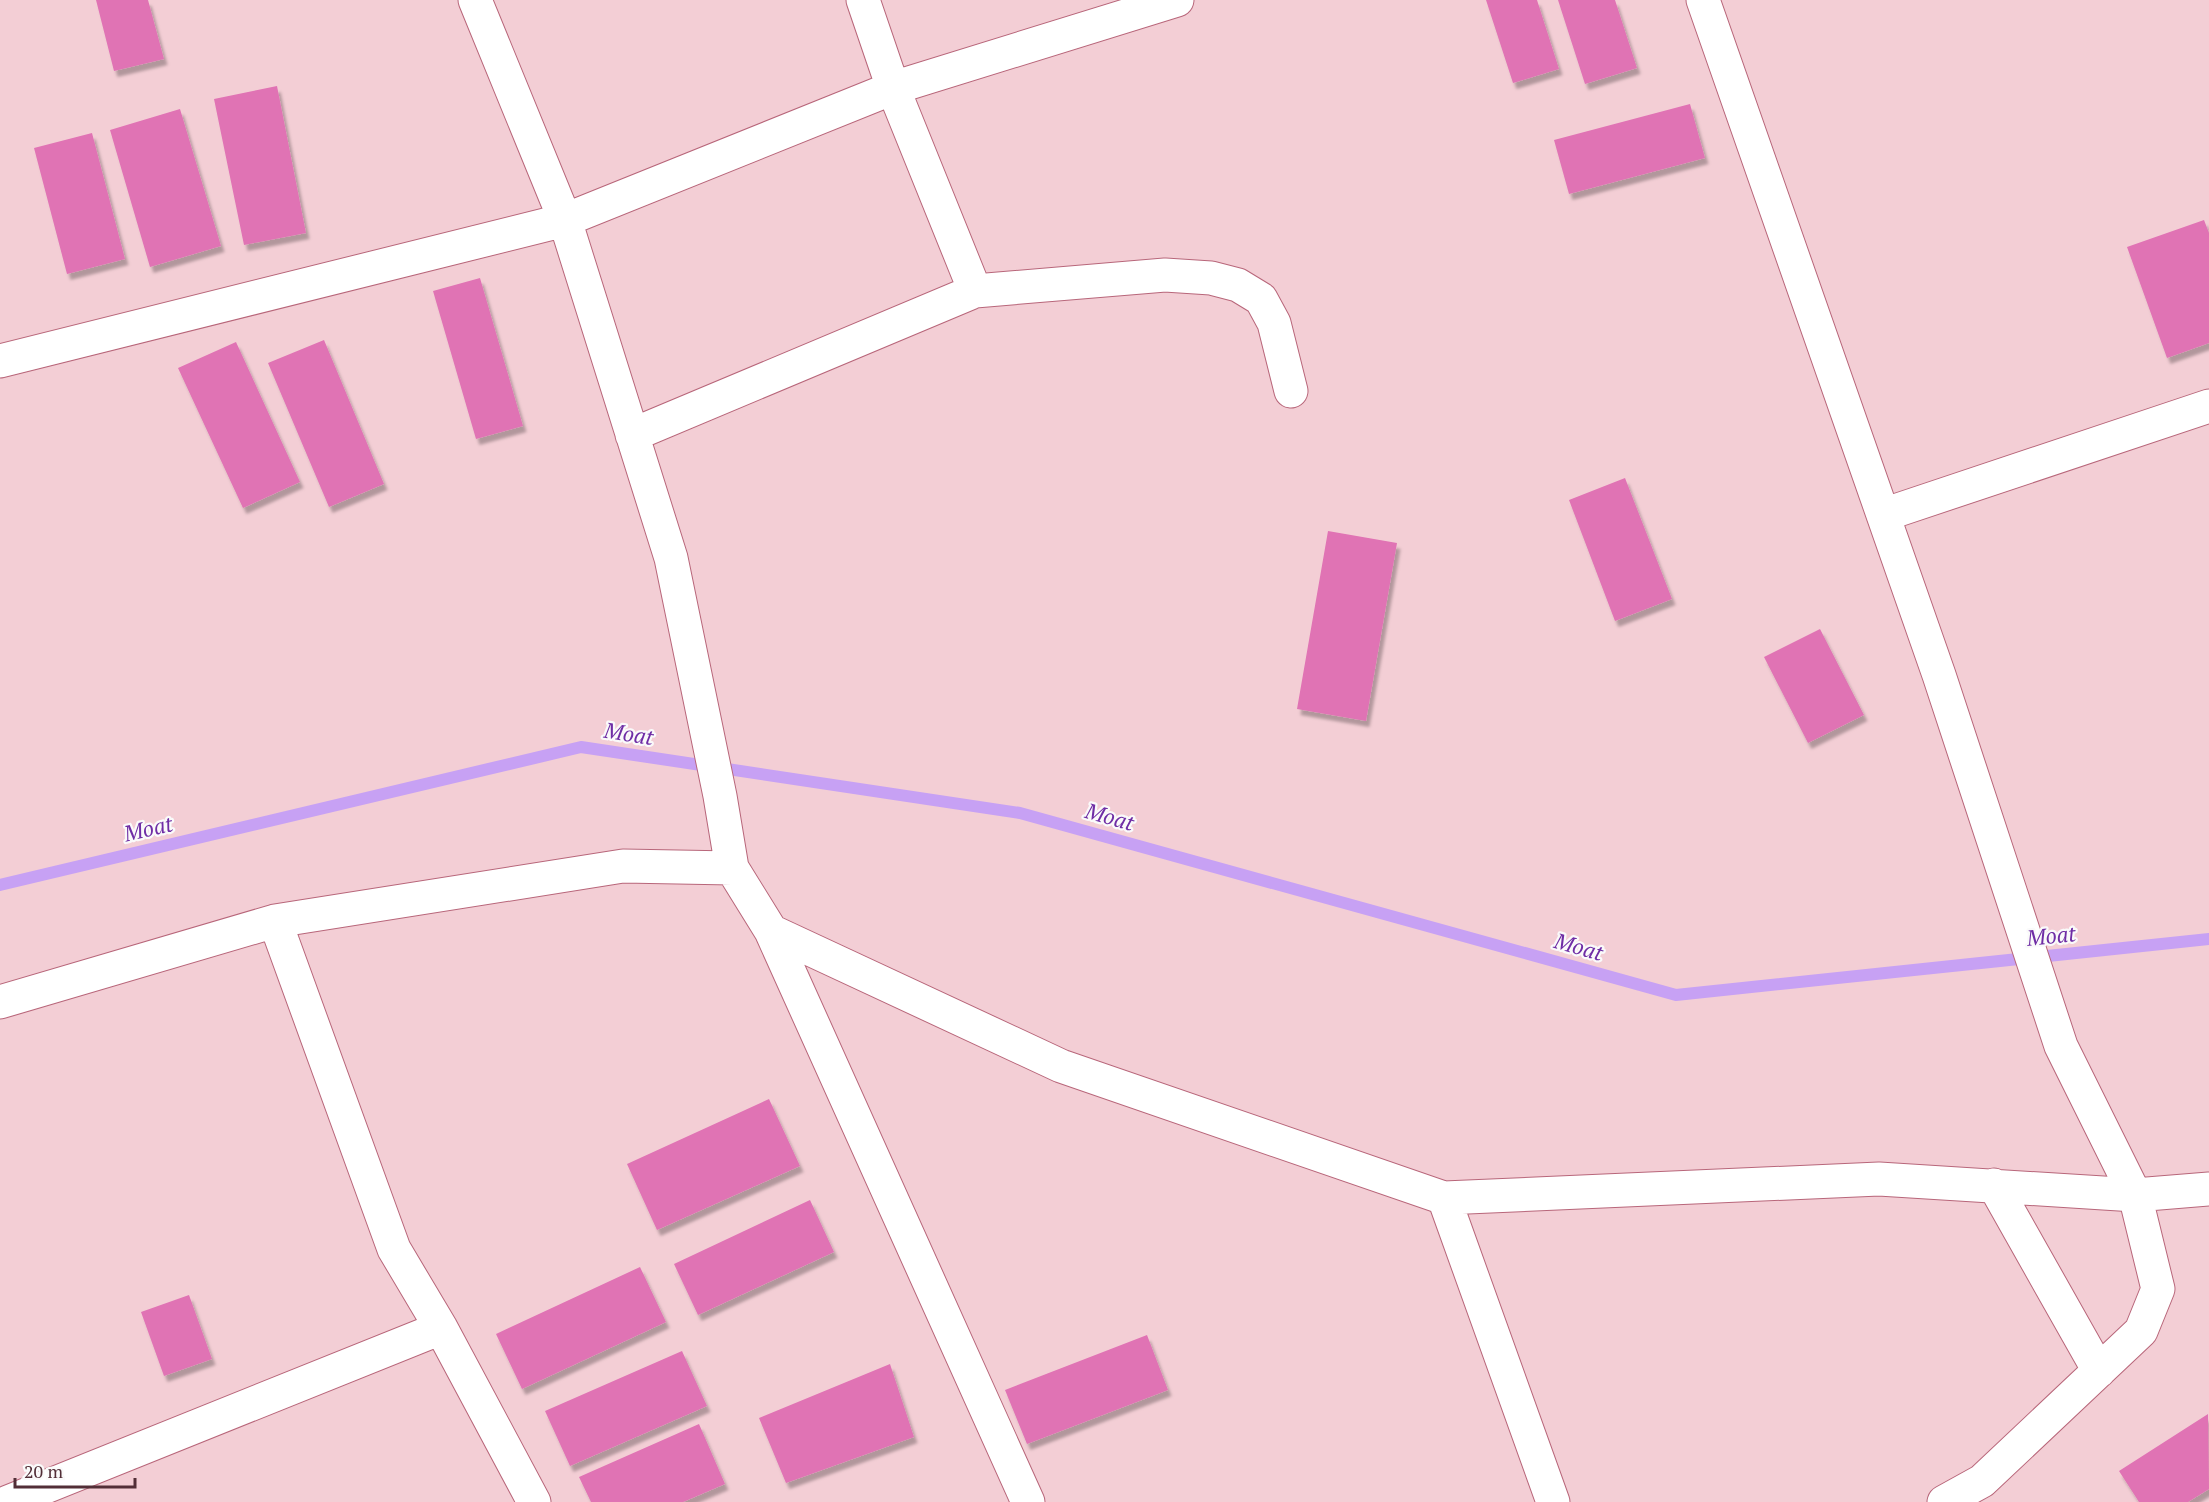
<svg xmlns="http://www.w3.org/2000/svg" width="2209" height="1502" viewBox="0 0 2209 1502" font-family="'PT Serif',serif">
	<defs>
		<filter id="shadow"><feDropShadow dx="3.5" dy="6" stdDeviation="1.5" flood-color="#0004"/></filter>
	</defs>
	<rect width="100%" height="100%" fill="#f3ced5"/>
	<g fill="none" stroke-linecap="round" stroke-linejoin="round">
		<path stroke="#c7a1f4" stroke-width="12" d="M 0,885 L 581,747 L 1020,813 L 1676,995 L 2209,939"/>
	</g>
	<path fill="#e073b4" filter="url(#shadow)" d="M 96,0 L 148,0 L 164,59 L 114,71 Z
		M 1486,0 L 1537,0 L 1559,69 L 1513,83 Z
		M 1558,0 L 1615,0 L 1637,68 L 1585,84 Z
		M 277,86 L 306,233 L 244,245 L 214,99 Z
		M 1690,104 L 1705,158 L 1569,194 L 1554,140 Z
		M 180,109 L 221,246 L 150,267 L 110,130 Z
		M 92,133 L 125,259 L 67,274 L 34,148 Z
		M 2204,220 L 2209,233 L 2209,343 L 2167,358 L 2127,247 Z
		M 480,278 L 523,426 L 476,439 L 433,291 Z
		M 324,340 L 384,484 L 329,507 L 268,363 Z
		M 236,342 L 300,482 L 243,508 L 178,368 Z
		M 1625,478 L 1672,599 L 1615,621 L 1569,500 Z
		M 1328,531 L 1397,543 L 1366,721 L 1297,709 Z
		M 1820,629 L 1864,715 L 1808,743 L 1764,657 Z
		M 769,1099 L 800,1166 L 657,1230 L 627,1164 Z
		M 810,1200 L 834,1252 L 698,1315 L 674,1264 Z
		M 640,1267 L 666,1322 L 522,1389 L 496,1334 Z
		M 189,1295 L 212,1359 L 164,1376 L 141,1312 Z
		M 1147,1335 L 1168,1390 L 1027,1444 L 1005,1390 Z
		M 682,1351 L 707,1406 L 570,1466 L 545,1411 Z
		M 890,1364 L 914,1437 L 786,1483 L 759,1418 Z
		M 2208,1414 L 2209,1489 L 2188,1502 L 2139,1502 L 2119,1471 Z
		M 699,1424 L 725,1484 L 683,1502 L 591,1502 L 579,1477 Z"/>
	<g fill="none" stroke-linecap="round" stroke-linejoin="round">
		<defs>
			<path id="minor" d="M 475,0 L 565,220 L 671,558 L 720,796 L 732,868 L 771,931 L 1028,1502
				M 863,0 L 893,88 L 975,291
				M 1703,0 L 1939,675 L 2061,1046 L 2135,1195 L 2158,1289 L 2141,1331 L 1982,1481 L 1944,1502
				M 0,361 L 565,220 L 893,88 L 1177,0
				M 632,435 L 975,291 L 1165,275 L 1211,278 L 1238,285 L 1261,299 L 1274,323 L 1291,391
				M 1883,515 L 2209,406
				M 771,931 L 1061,1066 L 1444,1198 L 1879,1179 L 2135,1195 L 2209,1189
				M 0,1002 L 275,921
				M 1994,1185 L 2099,1371
				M 1444,1198 L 1553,1502
				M 8,1502 L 441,1328
				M 534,1502 L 441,1328 L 394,1249 L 275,921 L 623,866 L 732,868"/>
		</defs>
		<use href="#minor" stroke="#b8667a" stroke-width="35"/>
		<use href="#minor" stroke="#fff" stroke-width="33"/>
	</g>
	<g text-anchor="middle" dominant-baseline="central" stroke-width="4.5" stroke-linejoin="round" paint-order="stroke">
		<g font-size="22" font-style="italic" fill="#6f2da5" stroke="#fafafa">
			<text transform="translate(629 733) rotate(9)">Moat</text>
			<text transform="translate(1110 816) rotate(16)">Moat</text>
			<text transform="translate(148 828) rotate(-13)">Moat</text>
			<text transform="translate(2051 935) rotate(-6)">Moat</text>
			<text transform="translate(1579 946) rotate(16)">Moat</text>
		</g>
	</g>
	<path d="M15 1478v9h120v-9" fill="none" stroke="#522e37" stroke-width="3"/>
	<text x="24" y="1478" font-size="18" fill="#522e37" stroke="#fafafa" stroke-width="4.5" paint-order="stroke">20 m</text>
</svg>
